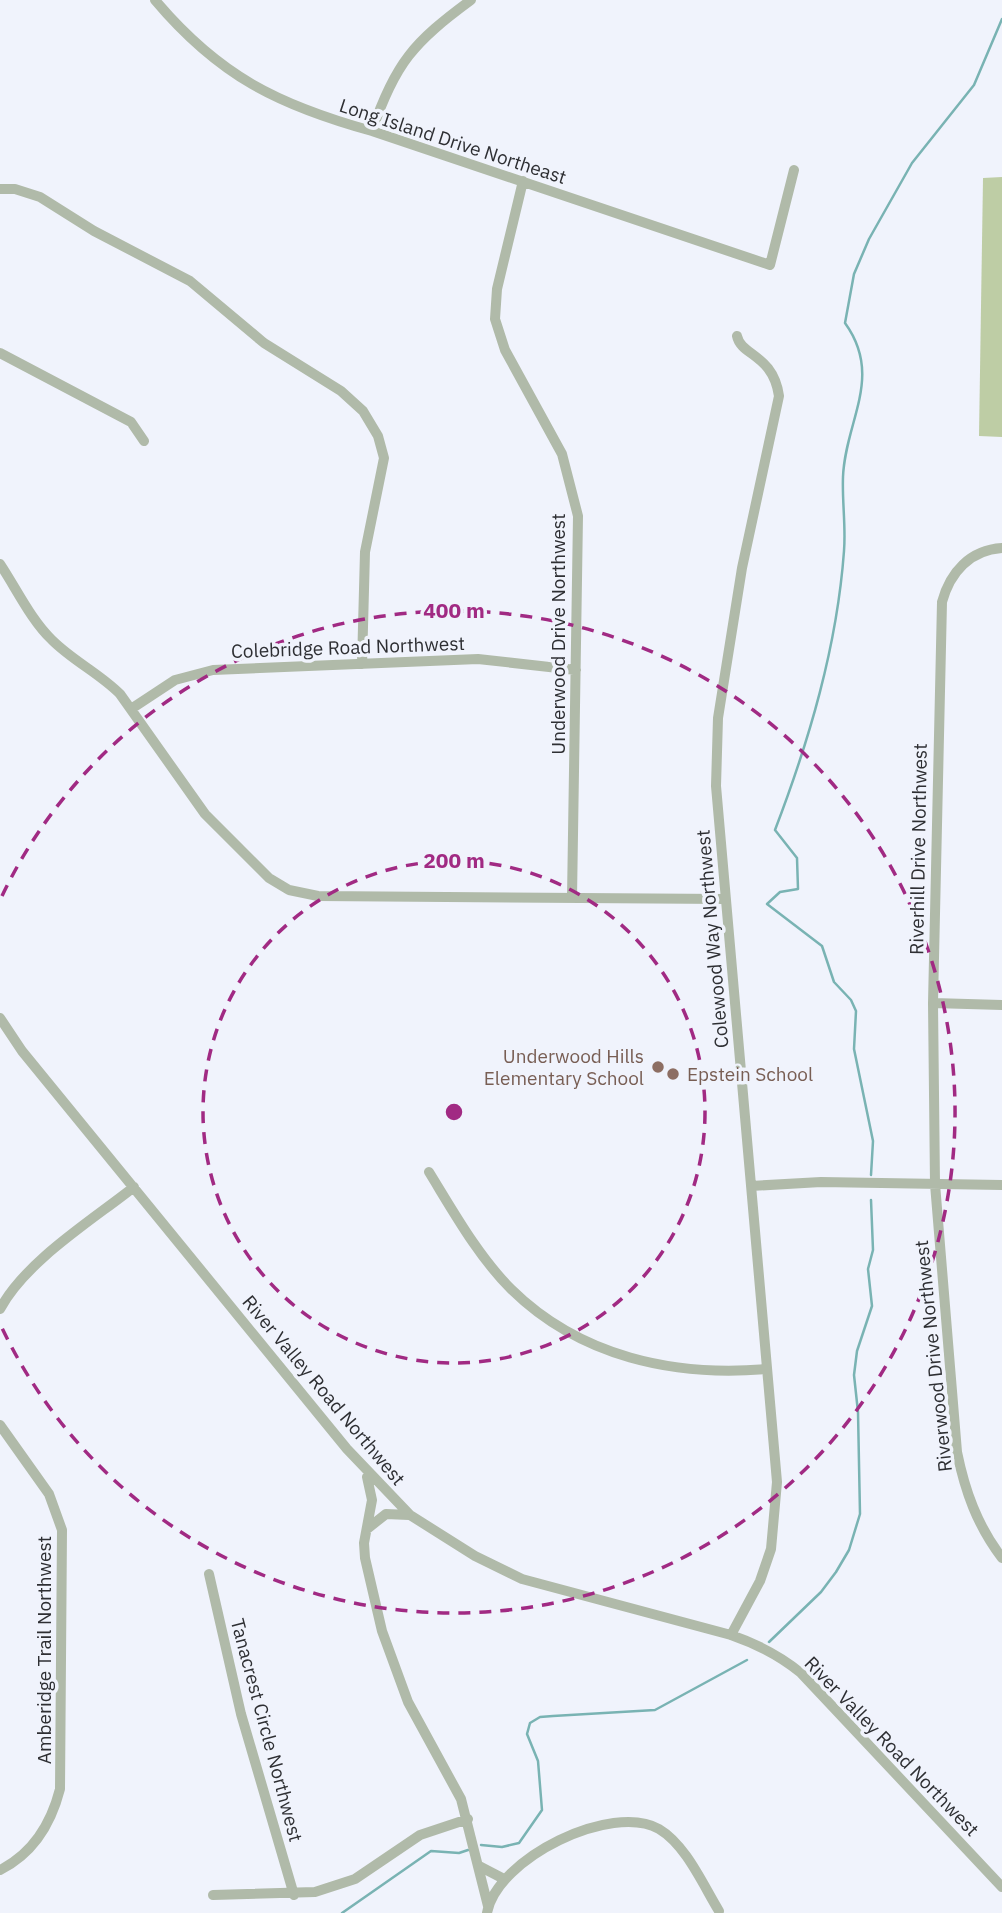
<svg xmlns="http://www.w3.org/2000/svg" width="1002" height="1913" viewBox="0 0 1002 1913" font-family="'IBM Plex Sans',sans-serif">
	<rect width="100%" height="100%" fill="#f0f3fc"/>
	<path fill="#becda5" d="M 1002,177 L 1002,437 L 979,436 L 983,178 Z"/>
	<g fill="none" stroke-linecap="round" stroke-linejoin="round">
		<path stroke="#79b3b3" stroke-width="2.5" d="M 871,1175 L 873,1141 L 854,1049 L 856,1011 L 851,1000 L 834,982 L 822,946 L 767,904 L 780,892 L 798,889 L 797,858 L 775,830 C 809,741 837,647 844,551 C 846,526 842,502 843,477 C 845,421 884,377 845,323 L 854,274 L 869,239 L 912,163 L 974,85 L 1002,19
			M 769,1642 L 821,1592 L 836,1572 L 849,1550 L 860,1514 L 858,1412 L 854,1375 L 857,1351 L 872,1306 L 868,1269 L 873,1250 L 871,1200
			M 481,1845 L 502,1847 L 519,1843 L 542,1810 L 538,1761 L 527,1734 L 530,1723 L 540,1717 L 553,1716 L 655,1710 L 747,1660
			M 342,1913 L 431,1851 L 459,1853 L 468,1850"/>
		<path stroke="#b0baa9" stroke-width="10" d="M 155,0 C 219,76 278,105 372,131 L 770,265 L 794,170
			M 372,131 C 395,63 414,42 471,0
			M 523,181 L 497,289 L 495,319 L 505,350 L 562,454 L 578,516 L 572,898
			M 0,189 L 15,189 L 40,197 L 94,231 L 190,281 L 264,343 L 341,391 L 363,411 L 378,436 L 384,458 L 365,552 L 362,664
			M 0,353 L 131,422 L 144,441
			M 1002,548 C 970,550 950,572 942,602 L 933,1003 L 935,1184 L 957,1452 C 965,1491 977,1525 1002,1558
			M 0,564 C 16,588 31,620 52,640 C 73,661 99,673 120,694 L 205,814 L 269,878 L 289,890 L 318,896 L 725,899
			M 131,709 L 175,680 L 213,670 L 478,659 L 576,670
			M 933,1003 L 1002,1005
			M 0,1018 L 22,1051 L 347,1449 L 410,1515 L 475,1556 L 522,1579 L 731,1635 C 757,1644 779,1655 801,1673 L 1002,1887
			M 429,1172 C 453,1211 478,1256 511,1289 C 580,1357 674,1377 767,1369
			M 751,1186 L 821,1182 L 1002,1185
			M 0,1309 C 26,1261 91,1221 134,1187
			M 0,1425 L 49,1494 L 62,1530 L 60,1789 C 51,1824 34,1853 0,1870
			M 367,1477 L 372,1500 L 364,1543 L 365,1558 L 382,1631 L 408,1702 L 461,1799 L 488,1906
			M 367,1529 L 386,1514 L 409,1515
			M 209,1574 L 241,1714 L 294,1895
			M 731,1635 L 760,1581 L 771,1549 L 777,1482 L 716,786 L 718,718 L 742,568 L 779,396 C 773,354 741,356 737,336
			M 479,1866 L 504,1879
			M 213,1895 L 315,1892 L 355,1879 L 420,1835 L 468,1819
			M 487,1913 C 497,1858 612,1802 659,1829 C 686,1845 703,1885 719,1911"/>
	</g>
	<g fill="none" stroke="#a12a83" stroke-width="3.5" stroke-dasharray="12 9">
		<circle cx="454" cy="1112" r="251"/>
		<path d="M2 896A501 501 0 1 1 2 1328"/>
	</g>
	<g fill="#8d6e63" stroke="#f0f3fc" stroke-width="2.5">
		<circle cx="658" cy="1067" r="7"/>
		<circle cx="673" cy="1074" r="7"/>
	</g>
	<g text-anchor="middle" dominant-baseline="central" stroke-width="7" stroke-linejoin="round" paint-order="stroke">
		<g font-size="19" fill="#2e2f33" stroke="#f0f3fc">
			<text transform="translate(453 141) rotate(18)">Long Island Drive Northeast</text>
			<text transform="translate(558 634) rotate(-90)">Underwood Drive Northwest</text>
			<text transform="translate(348 647) rotate(-2)">Colebridge Road Northwest</text>
			<text transform="translate(918 849) rotate(-89)">Riverhill Drive Northwest</text>
			<text transform="translate(712 939) rotate(-95)">Colewood Way Northwest</text>
			<text transform="translate(933 1356) rotate(-96)">Riverwood Drive Northwest</text>
			<text transform="translate(324 1390) rotate(50)">River Valley Road Northwest</text>
			<text transform="translate(44 1650) rotate(-90)">Amberidge Trail Northwest</text>
			<text transform="translate(267 1730) rotate(75)">Tanacrest Circle Northwest</text>
			<text transform="translate(892 1746) rotate(46)">River Valley Road Northwest</text>
		</g>
		<g font-size="19" fill="#785e54" stroke="#f0f3fc" text-anchor="end">
			<text x="644" y="1056">Underwood Hills<tspan x="644" dy="22">Elementary School</tspan></text>
			<text x="687" y="1074" text-anchor="start">Epstein School</text>
		</g>
	</g>
	<circle cx="454" cy="1112" r="10" fill="#a12a83" stroke="#f0f3fc" stroke-width="3.5"/>
	<g font-size="21" text-anchor="middle" font-weight="bold" fill="#a12a83" stroke="#f0f3fc" stroke-width="7" stroke-linejoin="round" paint-order="stroke">
		<text x="454" y="618">400 m</text>
		<text x="454" y="868">200 m</text>
	</g>
</svg>
